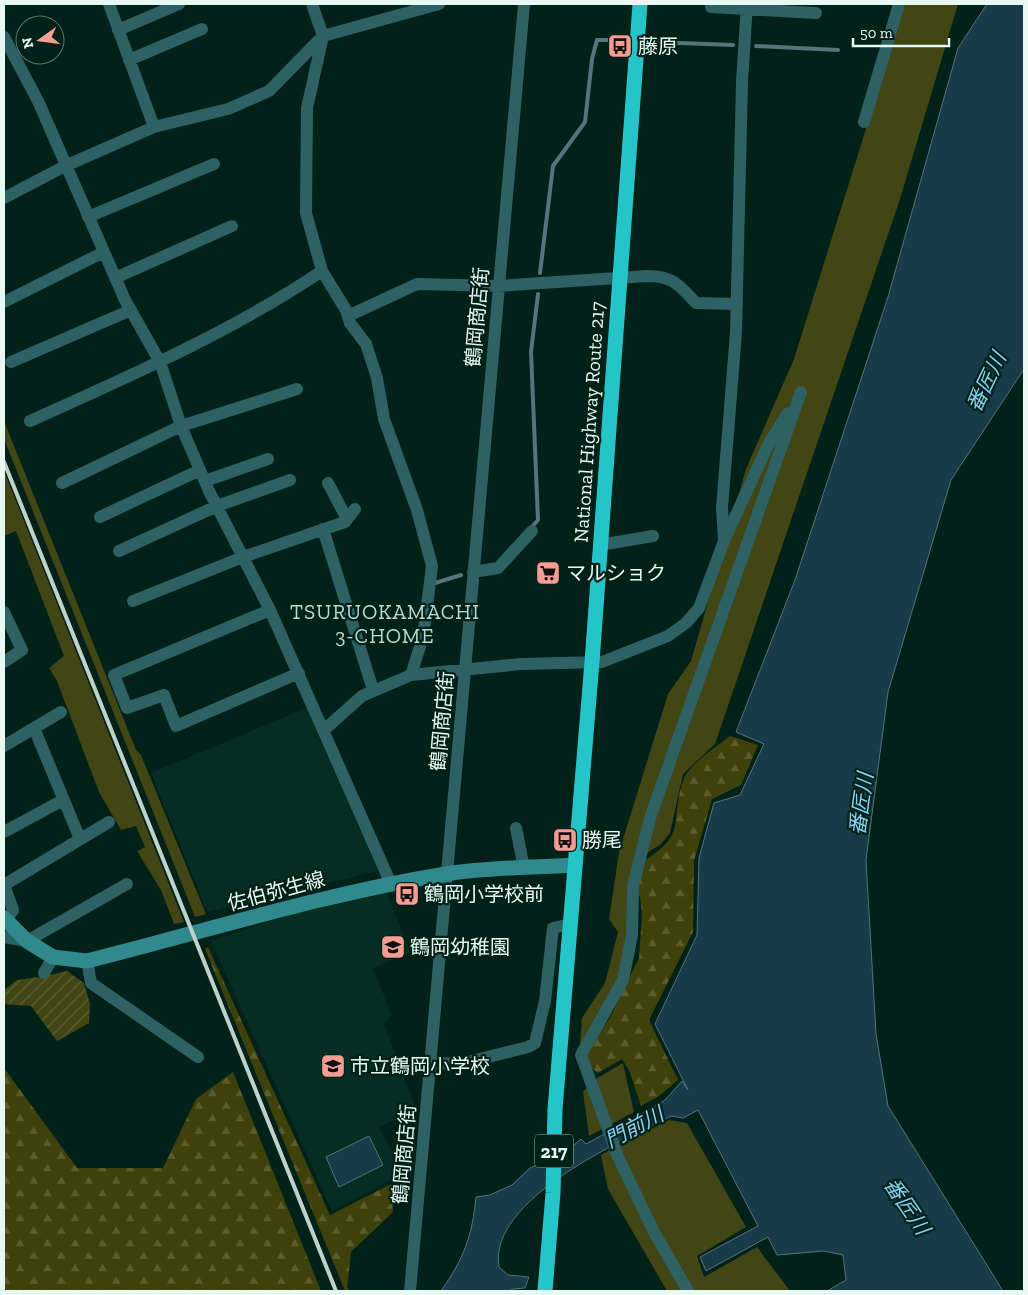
<svg xmlns="http://www.w3.org/2000/svg" width="1028" height="1295" viewBox="0 0 1028 1295" font-family="'Zilla Slab','Noto Sans JP',serif">
	<defs>
		<pattern id="forest-firs" width="22" height="20" patternUnits="userSpaceOnUse" patternTransform="scale(1.25)"><rect width="22" height="20" fill="#3f410b"/><path d="M5 1l3.5 6h-7zM16 11l3.5 6h-7z" fill="#5b5d2f"/></pattern>
		<pattern id="garden-furrows" width="10" height="10" patternUnits="userSpaceOnUse" patternTransform="scale(1.25)"><rect width="10" height="10" fill="#424514"/><path d="M-1 1l2-2M0 10L10 0M9 11l2-2" fill="none" stroke="#5d6137"/></pattern>
	</defs>
	<rect width="100%" height="100%" fill="#022118"/>
	<path fill="#052d22" d="M 306,708 L 378,871 L 207,912 L 151,773 Z
		M 387,893 L 410,952 L 373,968 L 392,1015 L 384,1024 L 416,1108 L 379,1128 L 391,1150 L 396,1178 L 332,1211 L 211,941 L 296,913 Z"/>
	<path fill="#424514" d="M 905,4 L 958,4 L 900,199 L 715,744 L 683,774 L 670,833 L 660,845 L 645,854 L 633,921 L 615,986 L 580,1045 L 582,1018 L 605,983 L 618,932 L 609,919 L 619,852 L 668,694 L 691,661 L 746,469 L 794,359 Z
		M 4,421 L 136,750 L 141,755 L 206,914 L 195,917 L 4,439 Z
		M 4,471 L 184,922 L 174,924 L 161,890 L 137,851 L 145,847 L 136,826 L 121,830 L 99,792 L 57,681 L 49,668 L 64,656 L 16,531 L 4,536 Z
		M 623,1063 L 634,1112 L 589,1136 L 583,1092 L 594,1080 Z
		M 669,1120 L 687,1123 L 746,1227 L 697,1256 L 704,1277 L 757,1247 L 790,1291 L 667,1291 L 608,1189 L 601,1155 Z"/>
	<path fill="url(#forest-firs)" d="M 730,736 L 758,745 L 741,785 L 712,799 L 694,861 L 693,932 L 649,1020 L 678,1080 L 659,1096 L 641,1106 L 629,1070 L 622,1059 L 598,1073 L 590,1067 L 587,1054 L 612,1014 L 639,958 L 642,914 L 640,897 L 636,890 L 642,862 C 689,834 669,823 683,781 C 688,765 716,747 730,736 Z
		M 208,947 L 330,1215 L 391,1184 L 393,1212 L 351,1252 L 347,1288 L 351,1291 L 345,1291 L 205,949 Z
		M 4,1068 L 77,1168 L 163,1168 L 196,1099 L 233,1072 L 321,1291 L 4,1291 Z"/>
	<path fill="url(#garden-furrows)" d="M 67,971 L 84,983 L 90,1004 L 89,1023 L 57,1041 L 31,1006 L 4,1004 L 4,990 L 17,980 L 46,976 Z"/>
	<path fill="#173b49" stroke="#55747c" d="M 987,4 L 1024,4 L 1024,369 L 951,480 L 888,692 L 866,860 L 876,1034 L 888,1106 L 1003,1291 L 827,1291 L 846,1280 L 843,1255 L 824,1251 L 777,1255 L 768,1237 L 706,1271 L 700,1257 L 758,1226 L 698,1110 L 683,1118 L 671,1116 C 622,1141 488,1199 499,1267 L 508,1275 L 529,1277 L 525,1288 L 513,1289 L 509,1291 L 441,1291 C 464,1258 472,1237 476,1197 L 490,1195 L 512,1185 L 530,1168 L 567,1151 L 581,1139 L 586,1144 L 652,1108 L 665,1100 L 682,1081 L 688,1090 L 655,1024 L 697,935 L 699,858 L 714,803 L 740,795 L 764,744 L 736,732 L 795,580 L 888,297 L 958,48 Z
		M 369,1136 L 383,1165 L 339,1187 L 326,1157 Z"/>
	<g fill="none" stroke-linecap="round" stroke-linejoin="round">
		<path stroke="#55747c" stroke-width="4" d="M 653,42 L 733,45
			M 756,46 L 838,50
			M 540,273 L 553,166 L 585,122 L 592,59 L 597,40 L 618,40
			M 531,528 L 538,520 L 531,352 L 538,294
			M 435,583 L 461,575"/>
		<path stroke="#2e6163" stroke-width="12" d="M 109,4 L 154,127
			M 711,7 L 816,13
			M 118,30 L 179,4
			M 4,37 L 38,101 L 125,300 L 160,362 L 181,426 L 209,491 L 270,610 L 391,884
			M 129,60 L 202,29
			M 864,122 L 899,4
			M 4,198 L 65,166 L 154,127 L 228,109 L 269,91 L 323,36 L 439,4
			M 88,217 L 214,164
			M 322,271 L 346,310 L 350,323 L 366,344 L 377,378 L 384,419 L 417,510 L 432,566 L 423,637 L 411,675
			M 115,278 L 232,226
			M 4,302 L 104,252
			M 348,316 L 417,284 L 498,286 L 647,276 C 673,276 679,285 696,303 L 737,304
			M 11,362 L 131,310
			M 30,421 C 130,376 231,332 322,271 L 306,213 L 307,108 L 323,36 L 312,4
			M 205,481 L 268,459
			M 62,483 L 181,426 L 297,389
			M 328,483 L 347,519
			M 100,517 L 200,470
			M 323,529 L 373,690
			M 724,538 L 722,508 L 736,332 L 742,82 L 747,4
			M 600,545 L 653,536
			M 119,551 L 217,506 L 290,480
			M 473,572 L 498,568 L 532,531
			M 133,601 L 243,557 L 345,522 L 355,509
			M 270,610 L 114,675 L 127,708 L 164,695 L 176,726 L 299,673
			M 4,612 L 22,650 L 4,662
			M 34,728 L 80,839
			M 324,730 L 362,696 L 411,675 L 521,664 L 602,662 L 668,636 L 686,623 L 699,608 L 724,541 L 768,445 L 788,413
			M 4,746 L 61,712
			M 516,828 L 524,868
			M 4,832 L 63,800
			M 6,921 L 13,910 L 4,885 L 109,822
			M 4,937 L 27,941 L 127,884
			M 87,961 L 91,983 L 198,1057
			M 44,973 L 53,957
			M 431,1063 L 460,1064 L 528,1047 L 535,1043 L 545,1001 L 553,928 L 571,924
			M 410,1291 L 524,4
			M 688,1291 L 654,1232 L 618,1157 L 581,1055 L 623,980 L 632,935 L 633,886 L 651,815 L 801,392"/>
		<path stroke="#30898c" stroke-width="15" d="M 4,918 L 27,941 L 53,957 L 87,961 C 206,931 324,894 446,874 C 488,867 532,868 575,865"/>
		<path stroke="#25c4c9" stroke-width="15" d="M 545,1291 L 553,1193 L 555,1109 L 592,662 L 640,4"/>
		<path stroke="#bed2cb" stroke-width="4" d="M 4,462 L 336,1291"/>
	</g>
	<defs>
		<symbol id="bus-square" viewBox="-11 -11 22 22"><rect x="-9" y="-9" width="18" height="18" rx="4" fill="#f59c93" stroke="#022118"/><path d="M-5-6H5V4H4V6H2V4H-2V6H-4V4H-5ZM-3.5-4V0h7V-4ZM-3.5 1.2v1.5H-2V1.2ZM2 1.2v1.5H3.5V1.2Z" fill="#111"/></symbol>
		<symbol id="supermarket-square" viewBox="-11 -11 22 22"><rect x="-9" y="-9" width="18" height="18" rx="4" fill="#f59c93" stroke="#022118"/><path d="M-6-5.5h2.5l.6 2H6L4.5 2H-2.5L-4.4-4H-6ZM-1.5 3.2a1.3 1.3 0 1 0 .1 0ZM3 3.2a1.3 1.3 0 1 0 .1 0Z" fill="#111"/></symbol>
		<symbol id="school-square" viewBox="-11 -11 22 22"><rect x="-9" y="-9" width="18" height="18" rx="4" fill="#f59c93" stroke="#022118"/><path d="M0-5L7-2L0 1L-7-2ZM-4 1L0 2.5L4 1V4Q0 6-4 4Z" fill="#111"/></symbol>
	</defs>
	<g fill-rule="evenodd">
		<use href="#bus-square" x="606" y="32" width="28" height="28"/>
		<use href="#supermarket-square" x="534" y="559" width="28" height="28"/>
		<use href="#bus-square" x="551" y="826" width="28" height="28"/>
		<use href="#bus-square" x="393" y="880" width="28" height="28"/>
		<use href="#school-square" x="379" y="933" width="28" height="28"/>
		<use href="#school-square" x="319" y="1052" width="28" height="28"/>
	</g>
	<g text-anchor="middle" dominant-baseline="central" stroke-width="4.5" stroke-linejoin="round" paint-order="stroke">
		<rect fill="#022118" stroke="#a2b8b1" stroke-width="1" x="535" y="1134.5" width="38" height="33" rx="4"/>
		<g font-size="19" font-weight="bold" fill="#e7f9f2">
			<text x="554" y="1151">217</text>
		</g>
		<g font-size="20" fill="#e7f9f2" stroke="#022118" text-anchor="start">
			<text x="638" y="46">藤原</text>
			<text x="566" y="573">マルショク</text>
			<text x="582" y="840">勝尾</text>
			<text x="424" y="894">鶴岡小学校前</text>
			<text x="410" y="947">鶴岡幼稚園</text>
			<text x="350" y="1066">市立鶴岡小学校</text>
		</g>
		<g font-size="20" fill="#e7f9f2" stroke="#022118">
			<text transform="translate(477 317) rotate(-85)">鶴岡商店街</text>
			<text transform="translate(589 422) rotate(-86)">National Highway Route 217</text>
			<text transform="translate(442 721) rotate(-85)">鶴岡商店街</text>
			<text transform="translate(276 891) rotate(-15)">佐伯弥生線</text>
			<text transform="translate(404 1154) rotate(-85)">鶴岡商店街</text>
		</g>
		<g font-size="21" font-style="italic" fill="#84d2f4" stroke="#022118">
			<text transform="translate(986 382) rotate(-64)">番匠川</text>
			<text transform="translate(861 804) rotate(-82)">番匠川</text>
			<text transform="translate(634 1127) rotate(-28)">門前川</text>
			<text transform="translate(907 1206) rotate(56)">番匠川</text>
		</g>
		<g font-size="21" letter-spacing="1" fill="#b8dbce" stroke="#022118">
			<text x="385" y="611">TSURUOKAMACHI<tspan x="385" dy="24">3-CHOME</tspan></text>
		</g>
	</g>
	<rect width="1028" height="1295" fill="none" stroke="#e7f9f2" stroke-width="10"/>
	<g transform="translate(40 40) rotate(256)"><circle r="24" fill="#022118" stroke="#5e776f"/>
	<path d="M0-4L9 19L0 12L-9 19Z" fill="#f59c93"/>
	<text y="-8" font-size="14" font-weight="bold" text-anchor="middle" fill="#e7f9f2">N</text>
	</g>
	<path d="M853 38v8h96v-8" fill="none" stroke="#e7f9f2" stroke-width="2.5"/>
	<text x="860" y="38" font-size="15" fill="#e7f9f2" stroke="#022118" stroke-width="4" paint-order="stroke">50 m</text>
</svg>
